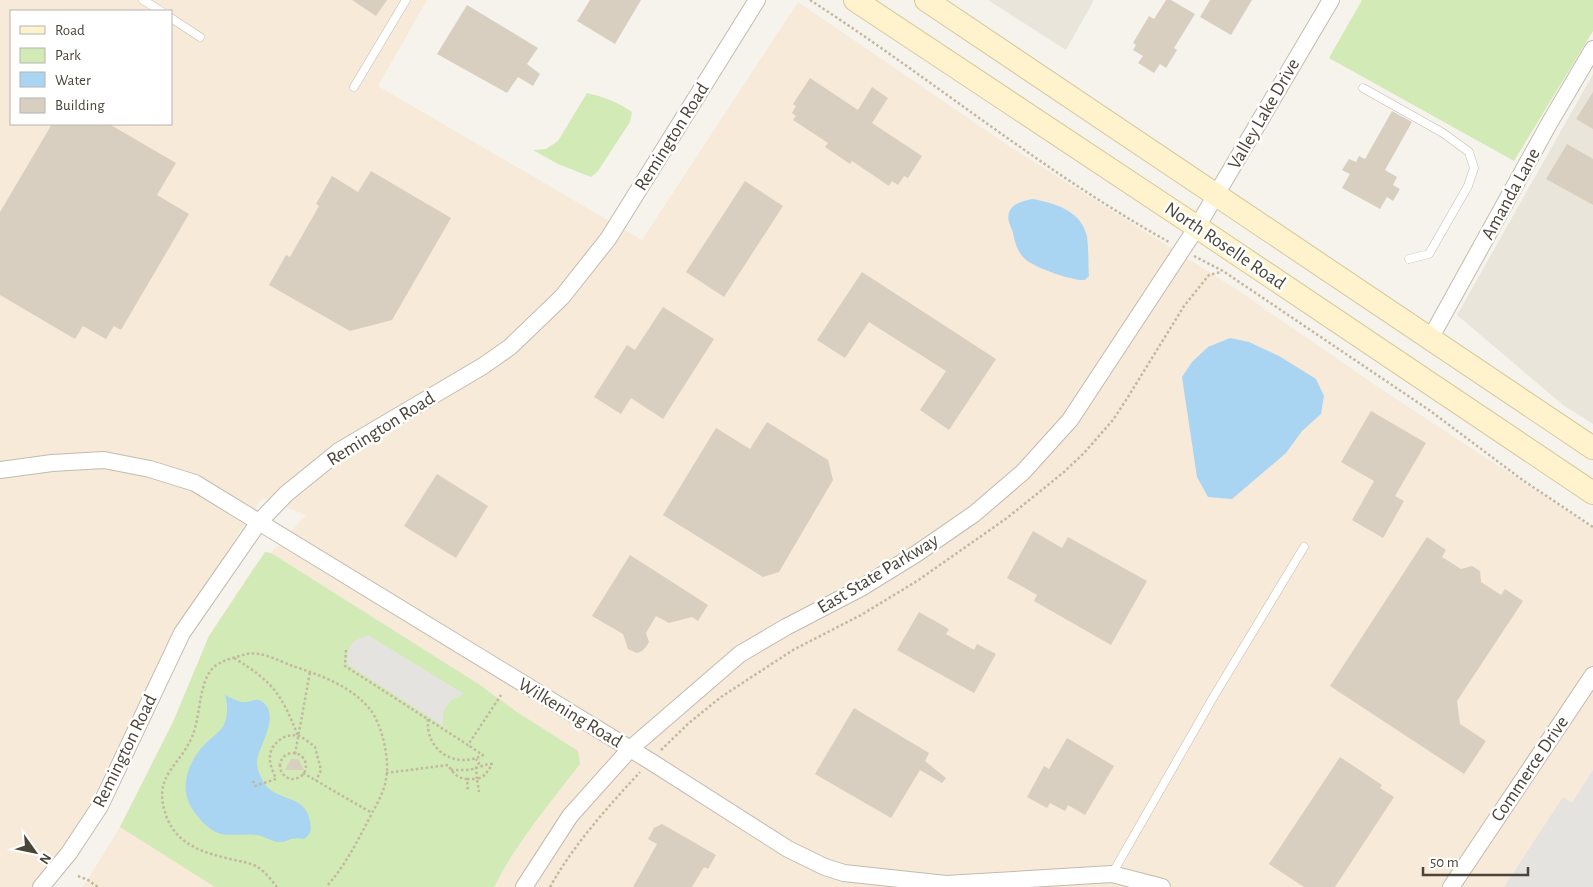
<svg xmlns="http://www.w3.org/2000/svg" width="1593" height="887" viewBox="0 0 1593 887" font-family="'Alegreya Sans',sans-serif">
	<rect width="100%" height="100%" fill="#f6f3ec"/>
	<path fill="#eae5da" d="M 988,0 L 1094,0 L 1066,50 Z
		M 1593,74 L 1593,424 L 1563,405 L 1457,315 Z"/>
	<path fill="#f7ead8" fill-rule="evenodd" d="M 0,0 L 427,0 L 378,86 L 642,240 L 798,2 L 1012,148 L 1236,289 L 1384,391 L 1593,528 L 1593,887 L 83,887 L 120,827 L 173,722 L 209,636 L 258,561 L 271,553 L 306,515 L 262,498 L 175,632 L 82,819 L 34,887 L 0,887 ZM 11,11 L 171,11 L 171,124 L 11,124 Z"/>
	<path fill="#d2eab5" d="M 1362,0 L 1593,0 L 1593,31 L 1514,161 L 1329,58 Z
		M 587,93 C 604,97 618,102 632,112 L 630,122 L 598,171 L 591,177 L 558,164 L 533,150 L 546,149 L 558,141 Z
		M 265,552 L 271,553 L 480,685 L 517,712 L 578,751 L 580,764 C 549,804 517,842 494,887 L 215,887 L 120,827 L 173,722 L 209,636 Z"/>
	<path fill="#e5e3e0" d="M 368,635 L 464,694 L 451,700 L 443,712 L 443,726 L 347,664 L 348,651 L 354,641 Z
		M 1593,770 L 1593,887 L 1504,887 L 1563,797 L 1572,803 Z"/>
	<path fill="#a9d4f2" d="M 1033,199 C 1054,203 1079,210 1086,233 C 1089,242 1088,266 1089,276 L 1085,280 C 1072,281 1032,267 1024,258 C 1017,251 1015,242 1013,233 C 1012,229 1010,226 1009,222 C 1005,206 1020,201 1033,199 Z
		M 1230,338 L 1249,342 L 1279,356 L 1316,379 L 1324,396 L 1321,414 L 1302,431 L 1286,453 L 1232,499 L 1208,497 L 1197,477 L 1182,377 L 1192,362 L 1208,347 Z
		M 225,695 C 231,698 239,703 247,702 C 252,701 255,698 261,701 C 282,714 259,745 257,761 C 256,769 261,777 264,783 C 277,803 307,793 310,823 C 312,831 310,834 304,839 C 290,836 287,843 278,842 C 274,842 263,836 257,835 C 244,833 230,837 218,833 C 208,829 199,819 193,810 C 178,788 188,762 205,744 C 211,738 220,732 224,725 C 228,716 228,703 225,695 Z"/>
	<path fill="#d8cfc1" d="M 352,0 L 387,0 L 376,16 Z
		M 590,0 L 641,0 L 615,44 L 577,21 Z
		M 1166,0 L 1171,0 L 1195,14 L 1174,48 L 1177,50 L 1166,68 L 1160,64 L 1154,73 L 1138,63 L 1143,56 L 1133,50 L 1136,45 L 1133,43 L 1149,16 L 1154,19 Z
		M 1210,0 L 1252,0 L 1231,35 L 1200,17 Z
		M 467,5 L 538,48 L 527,64 L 540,74 L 533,86 L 518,77 L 507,93 L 437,54 Z
		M 810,78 L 858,110 L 872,87 L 888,98 L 872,123 L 922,156 L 908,178 L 904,176 L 898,185 L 892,181 L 889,186 L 852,161 L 850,164 L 825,147 L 828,143 L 793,120 L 796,116 L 792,113 L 796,106 L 793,104 Z
		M 1593,92 L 1593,129 L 1576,119 Z
		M 1392,111 L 1412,122 L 1385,170 L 1397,177 L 1393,185 L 1400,189 L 1393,201 L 1387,197 L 1380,209 L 1342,188 L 1350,174 L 1342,170 L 1349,159 L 1356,162 L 1359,156 L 1365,159 Z
		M 52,124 L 109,124 L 176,163 L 157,195 L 189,214 L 121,330 L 114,326 L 106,339 L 83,326 L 75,339 L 0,295 L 0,212 Z
		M 1567,144 L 1593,159 L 1593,205 L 1546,179 Z
		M 371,171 L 451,218 L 392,320 L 350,331 L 269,285 L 286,255 L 290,257 L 319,206 L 316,204 L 332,176 L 358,192 Z
		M 745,181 L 783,206 L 724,297 L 686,272 Z
		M 862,272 L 996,359 L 949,430 L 920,410 L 946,371 L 869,322 L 845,358 L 817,340 Z
		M 663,307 L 714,339 L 663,419 L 631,398 L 621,414 L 594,397 L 627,345 L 635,350 Z
		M 1371,411 L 1426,443 L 1395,496 L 1404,501 L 1383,538 L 1352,520 L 1374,481 L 1341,462 Z
		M 767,422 L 828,460 L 833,480 L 779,572 L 763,577 L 663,515 L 716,428 L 750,449 Z
		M 437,474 L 488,506 L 456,558 L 404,526 Z
		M 1033,531 L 1062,548 L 1068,537 L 1147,581 L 1111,645 L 1034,601 L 1037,595 L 1007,578 Z
		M 1427,537 L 1446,550 L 1442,557 L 1461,569 L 1472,566 L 1480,571 L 1481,582 L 1501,595 L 1505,589 L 1523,601 L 1457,701 L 1460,724 L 1486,741 L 1464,774 L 1330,686 Z
		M 630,555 L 708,605 L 698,621 L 692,617 L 669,623 L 656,616 L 646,633 L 649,642 L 646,647 L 642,651 L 637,653 L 628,649 L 623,634 L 592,616 Z
		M 919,612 L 949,629 L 946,634 L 974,650 L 977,644 L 996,654 L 974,693 L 897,650 Z
		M 854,708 L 929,753 L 925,761 L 946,778 L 942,783 L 920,770 L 891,818 L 815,774 Z
		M 1067,738 L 1114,766 L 1085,815 L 1068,805 L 1065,811 L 1050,803 L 1047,808 L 1027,797 L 1044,766 L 1049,769 Z
		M 1340,757 L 1382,785 L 1380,788 L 1394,797 L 1335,887 L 1304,887 L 1269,864 Z
		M 291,759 L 298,759 L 304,770 L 285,770 Z
		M 662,824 L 716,855 L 708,869 L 704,867 L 692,887 L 633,887 L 657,844 L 648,839 L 654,828 Z"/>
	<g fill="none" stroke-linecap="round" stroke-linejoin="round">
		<defs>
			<path id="lane" d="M 143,0 L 161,11
				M 171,18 L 200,37
				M 354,87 L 406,0
				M 1363,88 L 1443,133 L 1469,152 L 1474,168 L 1468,186 L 1429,254 L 1409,259
				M 1112,874 L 1214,696 L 1304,547"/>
			<path id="street" d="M 1430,339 L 1550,122 L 1593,49
				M 0,470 L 52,463 L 104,460 L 150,469 L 195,483 L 650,761 L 788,849 L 825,867 L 844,873 L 946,884 L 1112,874 L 1162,887
				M 41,887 L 69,853 L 100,806 L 182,633 L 259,522 L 286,494 L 339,451 L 483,366 L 510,347 L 562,297 L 608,239 L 757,0
				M 524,887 L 570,816 L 630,749 L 740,654 L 786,627 L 861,588 L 916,554 L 974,514 L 1023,472 L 1070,420 L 1197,227 L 1331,0
				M 1451,887 L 1593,675"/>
			<path id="secondary" d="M 855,0 L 1197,227 L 1593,493
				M 926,0 L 1593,448"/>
		</defs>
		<use href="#lane" stroke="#c2bbae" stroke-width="9"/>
		<use href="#street" stroke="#c2bbae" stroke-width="18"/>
		<use href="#secondary" stroke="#d6c79b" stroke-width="24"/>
		<path stroke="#c4b79f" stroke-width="2.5" stroke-dasharray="2.5 2.5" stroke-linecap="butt" d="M 810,0 C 931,78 1043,172 1169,242
			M 1194,256 L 1223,271 L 1429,410 L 1524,481 L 1593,527
			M 346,650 L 345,666 L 468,745 L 501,695
			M 234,658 C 273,682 281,693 298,736
			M 428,719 C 425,750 455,770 483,755 L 468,745
			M 661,750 L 689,723 L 721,697 L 793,650 L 861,615 L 917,581 L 1007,518 L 1064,472 L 1084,453 L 1113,420 L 1128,397 L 1184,306 L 1209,275 L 1221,272
			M280 766a13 13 0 1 1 26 0a13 13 0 1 1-26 0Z
			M 295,754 L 310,672
			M 451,770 L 470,770 L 488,764 L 492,764 C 488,771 485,777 477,779 L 479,792
			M 303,773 L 372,813
			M 386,773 L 448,765 C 453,773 457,778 467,779 L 468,791
			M 467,779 L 477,779 L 476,768 L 479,763 L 476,759
			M 253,781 L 255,786 L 276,779 C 273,771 269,764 270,756 C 271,743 286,732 299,736 C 304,738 310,743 315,747 L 321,770 L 316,781
			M 78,876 L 88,880 L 98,887
			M 277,887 C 272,881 266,873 259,868 C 252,863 243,862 234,860 C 206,853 179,847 167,818 C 151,776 178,769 192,737 C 201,717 198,680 215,666 C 221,662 226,660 232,658 C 237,657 242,655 247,654 C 260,651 278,660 290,665 C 319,675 348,684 369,708 C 382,723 390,760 386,779 C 384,793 376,805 370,817 C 357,842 345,866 326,887
			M 550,887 C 574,844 607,808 640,772"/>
		<use href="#lane" stroke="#fff" stroke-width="8"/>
		<use href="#street" stroke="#fff" stroke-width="16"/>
		<use href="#secondary" stroke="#fff3cd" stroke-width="22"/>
	</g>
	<g text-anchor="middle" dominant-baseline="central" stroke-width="5" stroke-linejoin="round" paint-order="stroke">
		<g font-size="19" fill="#4b4439" stroke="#fff">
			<text transform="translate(1264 114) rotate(-60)">Valley Lake Drive</text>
			<text transform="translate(672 137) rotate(-58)">Remington Road</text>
			<text transform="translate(1511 194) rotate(-61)">Amanda Lane</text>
			<text transform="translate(1225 246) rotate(34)">North Roselle Road</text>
			<text transform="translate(381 429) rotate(-32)">Remington Road</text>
			<text transform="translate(878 574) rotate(-31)">East State Parkway</text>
			<text transform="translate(570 713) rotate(31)">Wilkening Road</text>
			<text transform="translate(125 751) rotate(-64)">Remington Road</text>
			<text transform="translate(1530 769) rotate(-56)">Commerce Drive</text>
		</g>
	</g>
	<rect x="10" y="10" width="162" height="115" fill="#ffffff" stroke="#b7b4b0"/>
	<rect x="20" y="26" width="25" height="8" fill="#fff3cd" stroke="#b7b4b0"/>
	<text x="55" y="35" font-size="15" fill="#4b4439">Road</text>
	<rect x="20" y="48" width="25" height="15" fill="#d2eab5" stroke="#b7b4b0"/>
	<text x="55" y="60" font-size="15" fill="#4b4439">Park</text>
	<rect x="20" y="72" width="25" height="15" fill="#a9d4f2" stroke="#b7b4b0"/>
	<text x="55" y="85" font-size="15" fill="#4b4439">Water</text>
	<rect x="20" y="98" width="25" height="15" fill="#d8cfc1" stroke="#b7b4b0"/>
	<text x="55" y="110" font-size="15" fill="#4b4439">Building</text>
	<g transform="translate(35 852) rotate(123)" stroke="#ffffff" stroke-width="4" paint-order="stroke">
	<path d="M0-4L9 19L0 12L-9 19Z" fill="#4b4439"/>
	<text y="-8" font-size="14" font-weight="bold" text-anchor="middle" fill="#4b4439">N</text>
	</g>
	<path d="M1423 867v8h105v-8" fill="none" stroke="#4b4439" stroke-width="2.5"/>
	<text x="1430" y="867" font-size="15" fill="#4b4439" stroke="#ffffff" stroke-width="4" paint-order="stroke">50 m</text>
</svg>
